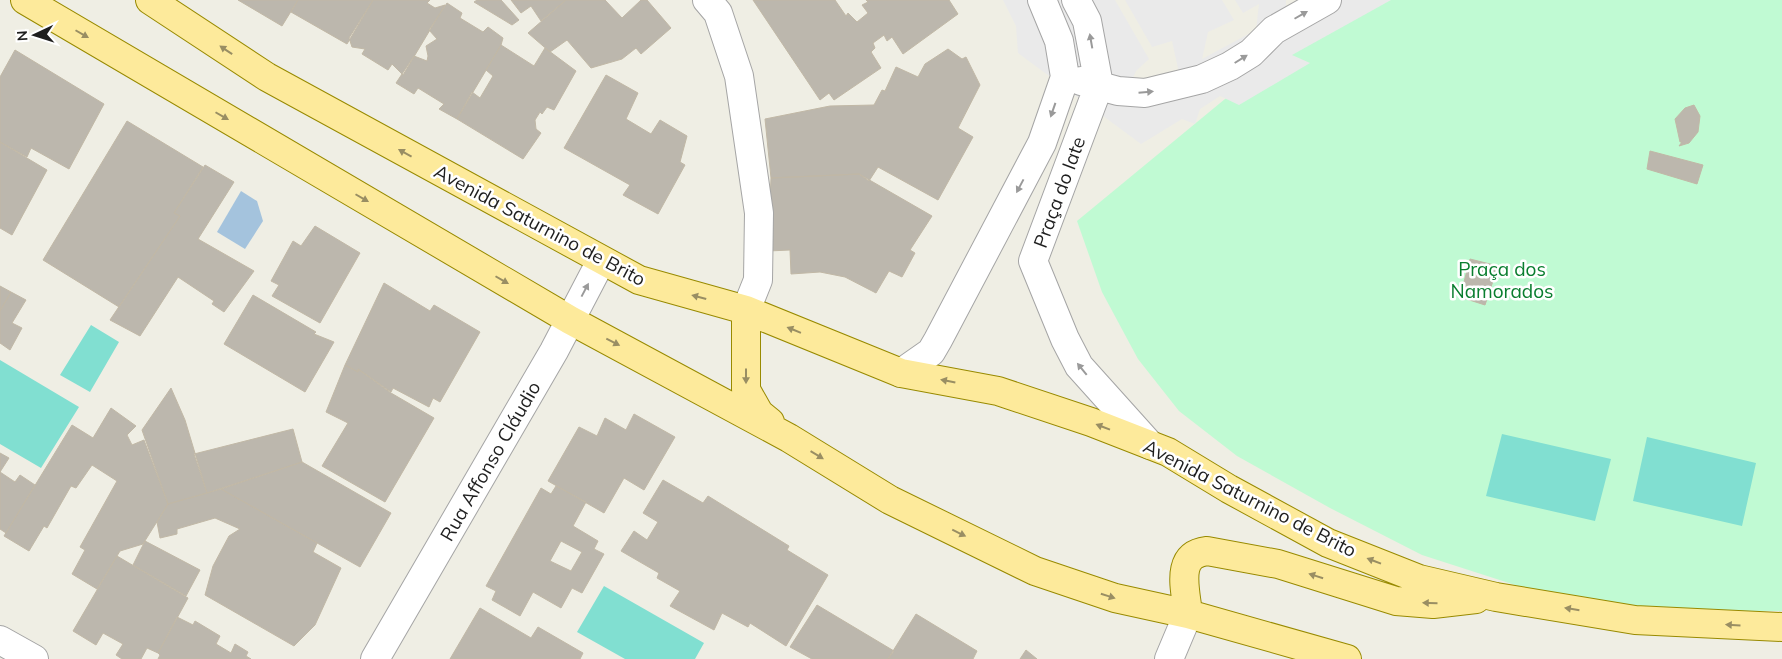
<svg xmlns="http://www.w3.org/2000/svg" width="1782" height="659" viewBox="0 0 1782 659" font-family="Mulish,sans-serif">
	<rect width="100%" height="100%" fill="#efeee4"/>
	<path fill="#c0fad3" d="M 1345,0 L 1782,0 L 1782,611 L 1667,611 L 1562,600 L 1422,555 L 1330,508 L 1237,456 L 1179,411 L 1138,359 L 1102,292 L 1077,221 Z"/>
	<path fill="#81dfd1" d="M 91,325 L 119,342 L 90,392 L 60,375 Z
		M 0,360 L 79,407 L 41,468 L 0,444 Z
		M 1502,434 L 1611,459 L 1595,521 L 1486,496 Z
		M 1647,437 L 1756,463 L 1742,526 L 1633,501 Z
		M 604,586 L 704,643 L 695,659 L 625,659 L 577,632 Z"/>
	<path fill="#eaeaea" d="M 1003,0 L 1115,0 L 1149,59 L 1136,71 L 1131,82 L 1179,73 L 1172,41 L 1152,47 L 1125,0 L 1222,0 L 1234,20 L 1208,32 L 1202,59 L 1256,30 L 1259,4 L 1243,13 L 1235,0 L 1286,0 L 1286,7 L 1299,0 L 1391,0 L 1292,55 L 1310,63 L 1239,105 L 1220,96 L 1200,109 L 1195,124 L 1182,119 L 1141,144 L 1018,53 L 1016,26 Z"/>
	<path fill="#a4c3dd" d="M 241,191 L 257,201 L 263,221 L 245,249 L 217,232 Z"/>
	<path fill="#bcb7ad" stroke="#c1b8a6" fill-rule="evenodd" d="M 238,0 L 298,0 L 282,26 Z
		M 298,0 L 373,0 L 347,44 L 291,12 Z
		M 373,0 L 430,0 L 427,3 L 435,8 L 445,5 L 403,75 L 392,64 L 388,70 L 362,54 L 365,49 L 352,47 L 349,38 Z
		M 477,0 L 501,0 L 519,20 L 512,25 L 474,2 Z
		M 511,0 L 566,0 L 541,21 L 531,6 L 521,13 Z
		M 566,0 L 605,0 L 622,18 L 641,0 L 647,0 L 671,28 L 641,54 L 636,48 L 622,59 L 591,68 L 567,40 L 550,52 L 528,33 Z
		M 753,0 L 835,0 L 846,16 L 848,13 L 857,22 L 868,13 L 862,5 L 868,2 L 866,0 L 949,0 L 958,14 L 903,54 L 892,37 L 887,41 L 884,35 L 873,43 L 875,48 L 871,52 L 881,68 L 834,100 L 829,93 L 820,100 Z
		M 447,3 L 462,13 L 460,18 L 483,32 L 488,27 L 503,38 L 501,45 L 457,119 L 439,109 L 444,104 L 418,88 L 414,94 L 396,83 L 414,56 L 427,61 L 428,56 L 426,46 L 437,39 L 429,30 Z
		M 501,45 L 534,66 L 545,48 L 576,71 L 554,110 L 547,107 L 542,114 L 540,112 L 535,120 L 536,129 L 541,133 L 523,159 L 457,119 L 472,92 L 480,98 L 493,76 L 486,70 Z
		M 948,49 L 962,59 L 966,57 L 980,85 L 958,128 L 973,137 L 938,200 L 878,167 L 869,181 L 859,174 L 771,178 L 765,119 L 830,106 L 874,105 L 882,90 L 885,91 L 896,67 L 918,77 L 925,64 Z
		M 15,50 L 104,104 L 69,169 L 31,148 L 27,157 L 0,142 L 0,77 Z
		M 606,75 L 638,93 L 626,119 L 651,134 L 660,120 L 687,136 L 680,162 L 685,165 L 658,214 L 623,195 L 630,185 L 564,148 Z
		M 1694,105 L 1700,116 L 1698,132 L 1689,143 L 1679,146 L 1682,142 L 1680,142 L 1675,119 L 1685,108 Z
		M 127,121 L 203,167 L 174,213 L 180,216 L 119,307 L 43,260 Z
		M 0,142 L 47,170 L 12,235 L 0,228 Z
		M 1650,151 L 1703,165 L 1697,184 L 1647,169 Z
		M 205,165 L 234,182 L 198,239 L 254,271 L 224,312 L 212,304 L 214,301 L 178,277 L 140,336 L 110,320 L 180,216 L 174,213 Z
		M 859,174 L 932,216 L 910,250 L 915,253 L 902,277 L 889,271 L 876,293 L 845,277 L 820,272 L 791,274 L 790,250 L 768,251 L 771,178 Z
		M 315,226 L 360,253 L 320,323 L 272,296 L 279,285 L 271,281 L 293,241 L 301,246 Z
		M 1470,259 L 1498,266 L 1485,305 L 1460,297 Z
		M 384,283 L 430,311 L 434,305 L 480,332 L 440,402 L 433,398 L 429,407 L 393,388 L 391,392 L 358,369 L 358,372 L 345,365 Z
		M 0,286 L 11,292 L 0,311 Z
		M 11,292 L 26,300 L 12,323 L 22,328 L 10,350 L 0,343 L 0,311 Z
		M 253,295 L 316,332 L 314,334 L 334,342 L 305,392 L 224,344 Z
		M 345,365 L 358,372 L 358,369 L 391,393 L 434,418 L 385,502 L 322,466 L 348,423 L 326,412 Z
		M 171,388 L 185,420 L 207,493 L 168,504 L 142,430 Z
		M 111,408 L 136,426 L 127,435 L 132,445 L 144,440 L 168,504 L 143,544 L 120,551 L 97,589 L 72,574 L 85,550 L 80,547 L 117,481 L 92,465 L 76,488 L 71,486 L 47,528 L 44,526 L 29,551 L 4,536 L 72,425 L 93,438 Z
		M 634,414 L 675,437 L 644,490 L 624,478 L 604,513 L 548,481 L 579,427 L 597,436 L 605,418 L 626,430 Z
		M 293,429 L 302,462 L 207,493 L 194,454 Z
		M 0,453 L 9,458 L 0,472 Z
		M 302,462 L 391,513 L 360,567 L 221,489 Z
		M 0,472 L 15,482 L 20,475 L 35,485 L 6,533 L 0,529 Z
		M 663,480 L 703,503 L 708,496 L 789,546 L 787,550 L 828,575 L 786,646 L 750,623 L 748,627 L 722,613 L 714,630 L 670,606 L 680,591 L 657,578 L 659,573 L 621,551 L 634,531 L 647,540 L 658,522 L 643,513 Z
		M 556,486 L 586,502 L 573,526 L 598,541 L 594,549 L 604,554 L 582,593 L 572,588 L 561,608 L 533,592 L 520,616 L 492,600 L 496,591 L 486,586 L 541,488 L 551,494 ZM 561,541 L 582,552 L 571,571 L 550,561 Z
		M 221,489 L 317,543 L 313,552 L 341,568 L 315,625 L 294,646 L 205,595 L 213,566 L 229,536 L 240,529 L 215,518 L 177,529 L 177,534 L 160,538 L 157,522 L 168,504 Z
		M 145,541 L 200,570 L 186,596 L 133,565 Z
		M 117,556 L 188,598 L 158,653 L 147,648 L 141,659 L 122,659 L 116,655 L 123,644 L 103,633 L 96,645 L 73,631 Z
		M 817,605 L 894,651 L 888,659 L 812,659 L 790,647 Z
		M 480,608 L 531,638 L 538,627 L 583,653 L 580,659 L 450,659 Z
		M 916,614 L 977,651 L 973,659 L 888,659 Z
		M 177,617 L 193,625 L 195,621 L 220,636 L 216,644 L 231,653 L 235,644 L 248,652 L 246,656 L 251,659 L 158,659 L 160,655 L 158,653 Z
		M 1026,650 L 1037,659 L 1020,659 Z"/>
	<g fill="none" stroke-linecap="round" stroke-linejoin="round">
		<defs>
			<path id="minor" d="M 707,0 L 718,13 L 739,76 L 759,213 L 758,280 L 746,310
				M 1076,0 L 1087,21 L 1099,85
				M 1081,81 L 1118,91 L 1145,93 L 1202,79 L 1230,66 L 1251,53 L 1274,30 L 1327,0
				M 1099,85 L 1033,261 L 1065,339 L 1079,366 L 1150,445
				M 901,373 L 931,352 L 938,340 L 1042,143 L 1065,77 L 1059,41 L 1042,0
				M 0,640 L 34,659
				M 375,659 L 554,351 L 601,261
				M 1169,659 L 1188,614"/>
			<path id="major" d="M 25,0 L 570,320 L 789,438 L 890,500 L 1035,571 L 1115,598 L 1188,614 L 1347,659
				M 150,0 L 267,77 L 639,280 L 746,310 L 901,373 L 998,391 L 1091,422 L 1168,452 L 1229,489 L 1328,543 L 1419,579 L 1496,597 L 1635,620 L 1782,627
				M 746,310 L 746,390 L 759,413 L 770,422
				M 1188,614 C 1186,590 1174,555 1207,551 L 1278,564 L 1396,601 L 1433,604 L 1476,599"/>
		</defs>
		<use href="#minor" stroke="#a5a5a5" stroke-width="30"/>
		<use href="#major" stroke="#988a00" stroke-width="30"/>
		<use href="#minor" stroke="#fff" stroke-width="28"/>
		<use href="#major" stroke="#fdea9b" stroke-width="28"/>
	</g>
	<defs><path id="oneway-solid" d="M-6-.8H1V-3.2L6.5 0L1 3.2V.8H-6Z" transform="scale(1.25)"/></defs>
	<g fill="#9a9a9a">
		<use href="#oneway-solid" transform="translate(1301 15) rotate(-30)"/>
		<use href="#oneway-solid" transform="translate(1091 41) rotate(-100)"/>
		<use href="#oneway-solid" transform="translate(1241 59) rotate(-32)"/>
		<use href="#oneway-solid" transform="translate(1146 92) rotate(-5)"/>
		<use href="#oneway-solid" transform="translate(1053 110) rotate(109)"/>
		<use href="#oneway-solid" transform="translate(1020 186) rotate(118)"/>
		<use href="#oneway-solid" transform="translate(585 290) rotate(-62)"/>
		<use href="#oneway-solid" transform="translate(1082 369) rotate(-129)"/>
	</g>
	<g fill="#998e63">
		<use href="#oneway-solid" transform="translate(82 34) rotate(30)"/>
		<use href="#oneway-solid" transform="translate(226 50) rotate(-146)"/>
		<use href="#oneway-solid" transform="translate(222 116) rotate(30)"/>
		<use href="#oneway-solid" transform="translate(405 153) rotate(-151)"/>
		<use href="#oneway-solid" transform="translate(362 198) rotate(30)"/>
		<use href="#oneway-solid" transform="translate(502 280) rotate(30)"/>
		<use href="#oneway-solid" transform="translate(699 297) rotate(-165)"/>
		<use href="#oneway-solid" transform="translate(794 330) rotate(-158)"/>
		<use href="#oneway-solid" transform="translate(613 342) rotate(27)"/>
		<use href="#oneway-solid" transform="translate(746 376) rotate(90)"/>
		<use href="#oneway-solid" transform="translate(948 381) rotate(-169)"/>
		<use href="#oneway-solid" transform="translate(1103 427) rotate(-159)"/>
		<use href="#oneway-solid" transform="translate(817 455) rotate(31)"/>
		<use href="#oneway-solid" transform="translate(959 533) rotate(26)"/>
		<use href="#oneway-solid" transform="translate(1374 561) rotate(-159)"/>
		<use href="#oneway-solid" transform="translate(1316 576) rotate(-162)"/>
		<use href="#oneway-solid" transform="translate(1108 596) rotate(18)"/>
		<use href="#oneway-solid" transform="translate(1430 603) rotate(-179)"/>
		<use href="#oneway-solid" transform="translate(1572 609) rotate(-171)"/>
		<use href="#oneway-solid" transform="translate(1733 625) rotate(-177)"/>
	</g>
	<g text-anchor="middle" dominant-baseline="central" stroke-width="5" stroke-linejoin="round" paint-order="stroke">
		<g font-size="19" fill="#1e1e1e" stroke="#fff">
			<text transform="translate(1059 192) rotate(-70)">Praça do Iate</text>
			<text transform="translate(540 225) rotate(28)">Avenida Saturnino de Brito</text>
			<text transform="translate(490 461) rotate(-60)">Rua Affonso Cláudio</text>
			<text transform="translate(1250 498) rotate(27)">Avenida Saturnino de Brito</text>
		</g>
		<g font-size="19" fill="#0a7e2f" stroke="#fff">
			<text x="1502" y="269">Praça dos<tspan x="1502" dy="22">Namorados</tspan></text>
		</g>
	</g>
	<g transform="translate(35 35) rotate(266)" stroke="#ffffff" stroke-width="4" paint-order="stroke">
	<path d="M0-4L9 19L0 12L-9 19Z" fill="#1e1e1e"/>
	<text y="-8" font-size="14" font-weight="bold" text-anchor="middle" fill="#1e1e1e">N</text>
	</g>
</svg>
